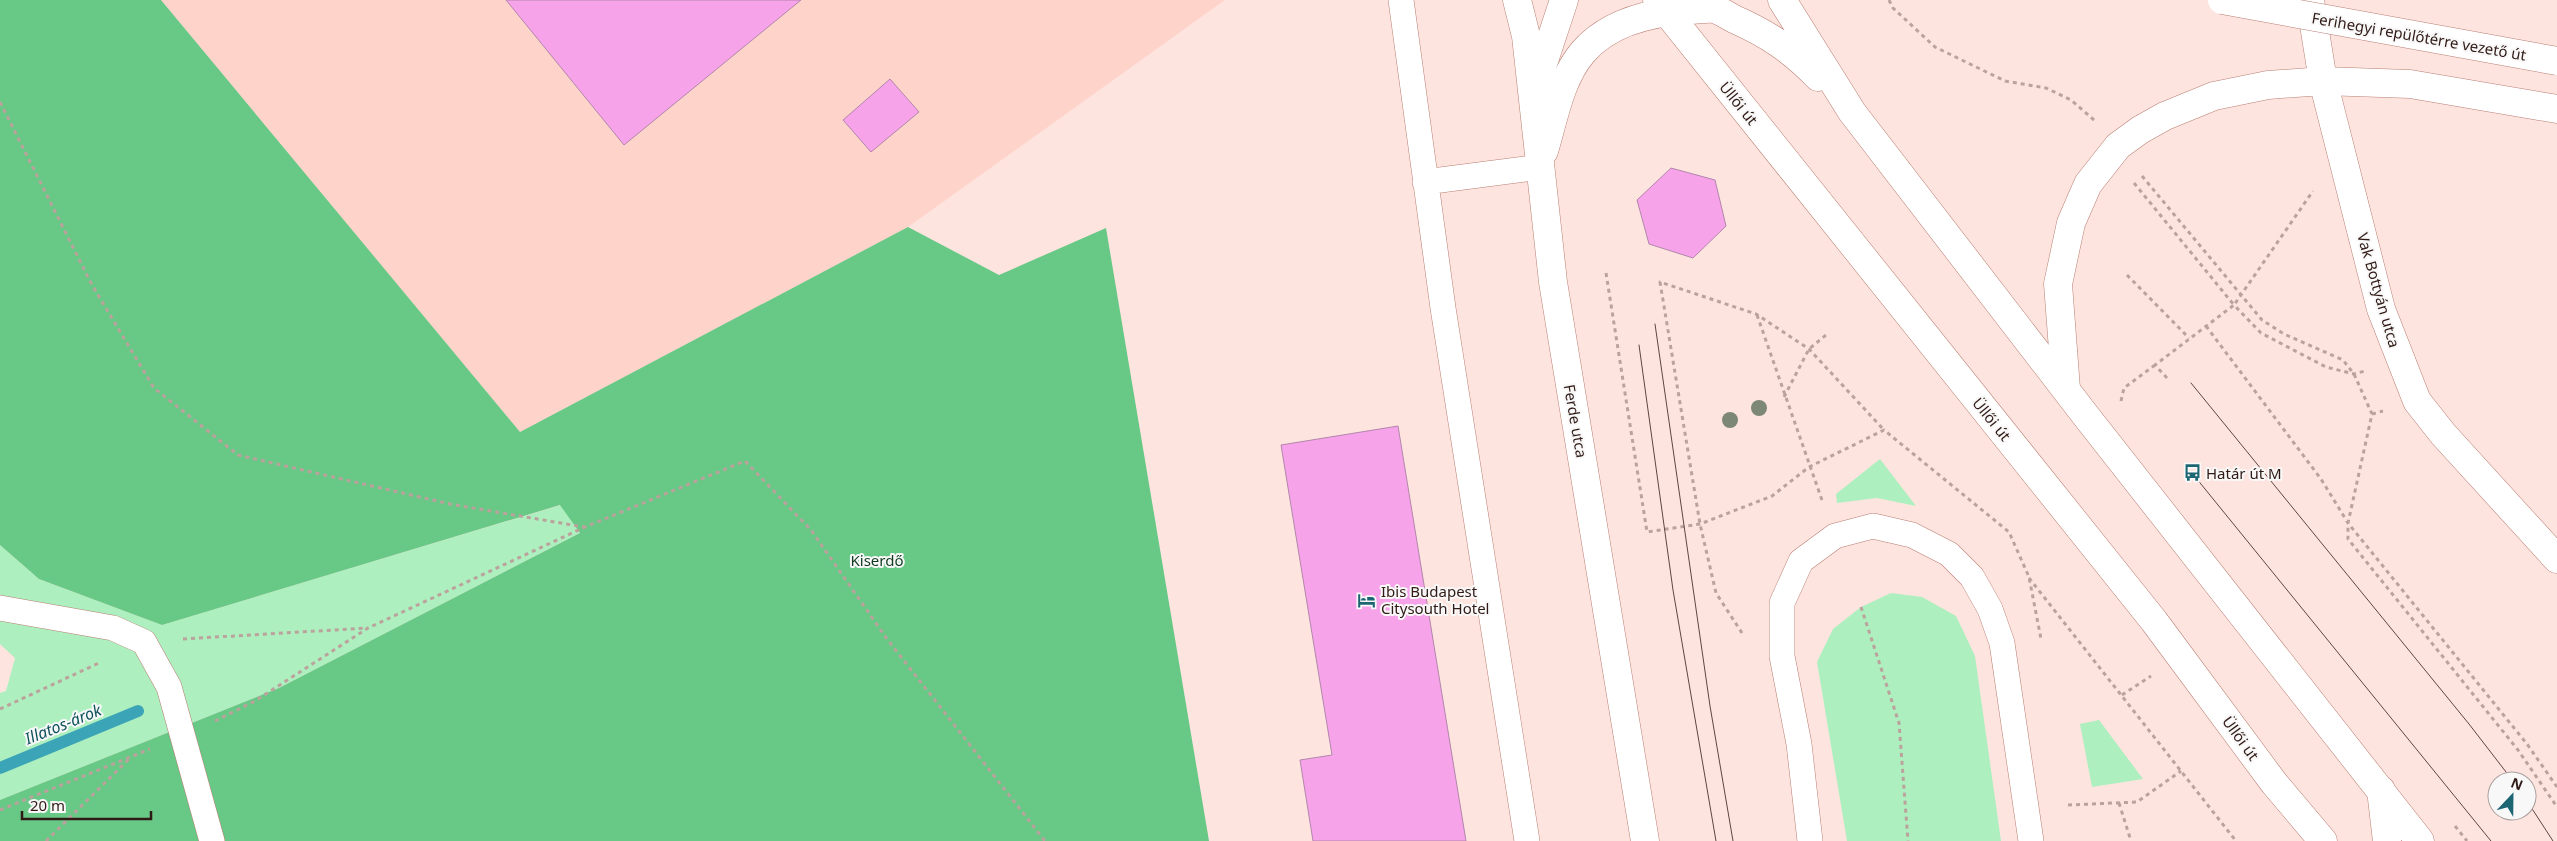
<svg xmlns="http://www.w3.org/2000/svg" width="2557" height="841" viewBox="0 0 2557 841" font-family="'Noto Sans',sans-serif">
	<rect width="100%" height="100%" fill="#fee4df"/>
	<path fill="#fed3ca" d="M 161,0 L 1225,0 L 908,227 L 520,432 Z"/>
	<path fill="#adefbe" d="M 1880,459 L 1916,506 L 1877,498 L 1837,503 L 1836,494 Z
		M 561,505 L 580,533 L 279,688 L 0,800 L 0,693 L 6,691 L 15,658 L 0,644 L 0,545 L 39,579 L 162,625 Z
		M 1891,593 L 1922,597 L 1956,616 L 1975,656 L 2001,841 L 1847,841 L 1817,662 L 1833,629 L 1861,607 Z
		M 2099,720 L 2143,779 L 2092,787 L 2080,724 Z"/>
	<path fill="#68c886" d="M 0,0 L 161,0 L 520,432 L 908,227 L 999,275 L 1106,228 L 1209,841 L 0,841 L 0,800 L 279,688 L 580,533 L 560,505 L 162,625 L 39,579 L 0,545 Z"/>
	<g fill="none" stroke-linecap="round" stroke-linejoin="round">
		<path stroke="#3ba5b7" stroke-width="12" d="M 0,768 L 138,711"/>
	</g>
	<path fill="#f6a3ea" stroke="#b286ab" d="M 506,0 L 801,0 L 624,145 Z
		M 890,79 L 919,112 L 871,152 L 843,120 Z
		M 1671,168 L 1715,180 L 1726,226 L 1693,258 L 1649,244 L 1637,200 Z
		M 1398,426 L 1466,841 L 1313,841 L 1300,760 L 1332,755 L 1281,445 Z"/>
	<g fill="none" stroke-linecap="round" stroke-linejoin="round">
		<defs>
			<path id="service" d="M 1401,0 L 1443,308 L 1527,841
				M 1425,182 L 1540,167
				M 0,608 L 113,628 L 144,642 L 169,687 L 212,841
				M 1810,841 L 1799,744 L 1782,656 L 1782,603 L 1801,561 L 1835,536 L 1873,526 L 1912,535 L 1949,554 L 1972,577 L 1990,609 L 2002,643 L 2031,841"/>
			<path id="minor" d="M 2310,0 L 2323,81 L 2381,309 L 2417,401 L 2443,434 L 2557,559"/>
			<path id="tertiary" d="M 1533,94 L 1564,0"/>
			<path id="secondary" d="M 1517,0 L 1526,36 L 1553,282 L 1645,841
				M 1657,0 L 2154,621 L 2274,783 L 2323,841
				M 1782,0 L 1852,112 L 2086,416 L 2420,841
				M 1544,151 C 1554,118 1560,79 1583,52 C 1609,22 1653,12 1691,10 C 1697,10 1707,8 1713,9 C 1720,10 1728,16 1734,19 C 1768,34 1792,50 1818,77
				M 2381,790 L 2387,841"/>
			<path id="primary" d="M 2066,389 L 2058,284 L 2071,223 L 2088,184 L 2118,146 L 2140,130 L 2165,116 L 2214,96 L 2268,85 L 2323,81 L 2410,84 L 2557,109"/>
		</defs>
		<use href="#service" stroke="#b87f73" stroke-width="26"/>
		<use href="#minor" stroke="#b87f73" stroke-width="29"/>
		<use href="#tertiary" stroke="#b87f73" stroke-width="29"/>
		<use href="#secondary" stroke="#b87f73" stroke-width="29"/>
		<use href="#primary" stroke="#b87f73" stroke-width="29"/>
		<path stroke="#bba29d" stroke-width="3" stroke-dasharray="4 4" stroke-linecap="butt" d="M 1889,0 L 1893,8 L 1935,47 L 2005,81 L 2046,88 L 2071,100 L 2094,120
			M 0,102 L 92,285 L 154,388 L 238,455 L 450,504 L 584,527
			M 2142,176 L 2262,320 L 2284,334 L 2343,360 L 2354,374 L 2372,414 L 2348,523 L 2348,539 L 2518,750 L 2557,807
			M 2134,183 L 2234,305 L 2313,191
			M 1606,273 L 1647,532 L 1700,524 L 1772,496 L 1809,467 L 1884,430 L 2009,532 L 2029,577 L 2041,639
			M 2127,275 L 2189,338
			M 1757,315 L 1823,503
			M 2206,326 L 2321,479 L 2348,523 L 2527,744 L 2557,787
			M 2167,378 L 2155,365 L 2234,305 L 2261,333 L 2326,367 L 2354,374 L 2365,371
			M 1784,397 L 1809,349 L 1826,335
			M 2121,401 L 2124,388 L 2155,365
			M 2372,414 L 2383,411
			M 2029,578 L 2236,841
			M 1861,607 L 1899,723 L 1908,841
			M 1742,633 L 1716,593 L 1700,524 L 1660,282 L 1756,314 L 1809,349 L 1884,430
			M 183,639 L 367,628
			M 2122,695 L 2151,676
			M 0,709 L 99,663
			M 215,721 L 255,701 L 368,628 L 585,527 L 745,461 L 811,530 L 887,639 L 1045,841
			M 2119,803 L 2131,841
			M 2068,805 L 2137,802 L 2181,771
			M 0,810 L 150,749
			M 2455,826 L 2467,841
			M 46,841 L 130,758"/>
		<use href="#service" stroke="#fff" stroke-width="25"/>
		<use href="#minor" stroke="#fff" stroke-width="28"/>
		<use href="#tertiary" stroke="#fff" stroke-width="28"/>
		<use href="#secondary" stroke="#fff" stroke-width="28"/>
		<use href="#primary" stroke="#fff" stroke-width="28"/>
		<path stroke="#5d4641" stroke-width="1" d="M 1655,324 L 1710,706 L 1733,841
			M 1639,345 L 1673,590 L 1716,841
			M 2191,383 L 2469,724 L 2513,781
			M 2192,473 L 2491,841
			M 2527,801 L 2553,841"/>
		<defs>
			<path id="primary-bridge" d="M 2222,0 L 2557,61"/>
		</defs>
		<use href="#primary-bridge" stroke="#b87f73" stroke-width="29" stroke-linecap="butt"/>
		<use href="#primary-bridge" stroke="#fff" stroke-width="28"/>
	</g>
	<g fill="#7d8776">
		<circle cx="1759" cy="408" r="8"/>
		<circle cx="1730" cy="420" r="8"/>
	</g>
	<defs>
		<symbol id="bus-bare" viewBox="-9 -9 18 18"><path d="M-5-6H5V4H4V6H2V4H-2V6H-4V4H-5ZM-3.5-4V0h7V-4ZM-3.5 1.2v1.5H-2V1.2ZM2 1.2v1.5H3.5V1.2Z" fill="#1c6572" stroke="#f8f8f8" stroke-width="2.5" paint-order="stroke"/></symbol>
		<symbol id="hotel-bare" viewBox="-9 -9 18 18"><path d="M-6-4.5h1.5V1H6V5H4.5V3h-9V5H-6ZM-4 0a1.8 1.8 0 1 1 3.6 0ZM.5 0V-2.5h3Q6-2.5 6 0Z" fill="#1c6572" stroke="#f8f8f8" stroke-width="2.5" paint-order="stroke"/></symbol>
	</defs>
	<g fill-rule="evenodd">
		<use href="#bus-bare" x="2180" y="460" width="25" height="25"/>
		<use href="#hotel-bare" x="1354" y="588" width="25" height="25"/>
	</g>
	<g text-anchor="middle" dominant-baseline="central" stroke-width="4" stroke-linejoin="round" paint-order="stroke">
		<g font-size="15" fill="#301a15" stroke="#f8f8f8">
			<text transform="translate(2419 36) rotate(10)">Ferihegyi repülőtérre vezető út</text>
			<text transform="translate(1739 103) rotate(51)">Üllői út</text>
			<text transform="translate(2379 290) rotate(74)">Vak Bottyán utca</text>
			<text transform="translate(1992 419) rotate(51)">Üllői út</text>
			<text transform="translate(1576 421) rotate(80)">Ferde utca</text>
			<text transform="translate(2241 738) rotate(54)">Üllői út</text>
		</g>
		<g font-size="15" fill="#301a15" stroke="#f8f8f8" text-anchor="start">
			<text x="2206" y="473">Határ út M</text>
			<text x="1381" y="591">Ibis Budapest<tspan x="1381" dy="17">Citysouth Hotel</tspan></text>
		</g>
		<g font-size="15" fill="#133b20" stroke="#f8f8f8">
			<text x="877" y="560">Kiserdő</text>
		</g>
		<g font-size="16" font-style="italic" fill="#0d515c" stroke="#f8f8f8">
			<text transform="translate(63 724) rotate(-22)">Illatos-árok</text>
		</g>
	</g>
	<g transform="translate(2512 796) rotate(22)"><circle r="24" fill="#f8f8f8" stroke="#a89f9d"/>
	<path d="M0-4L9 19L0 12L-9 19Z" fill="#1c6572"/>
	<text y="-8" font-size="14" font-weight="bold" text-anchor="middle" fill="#301a15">N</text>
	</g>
	<path d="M22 811v8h129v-8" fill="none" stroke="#301a15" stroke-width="2.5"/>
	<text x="30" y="811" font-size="15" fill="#301a15" stroke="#f8f8f8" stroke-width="4" paint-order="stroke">20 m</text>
</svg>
